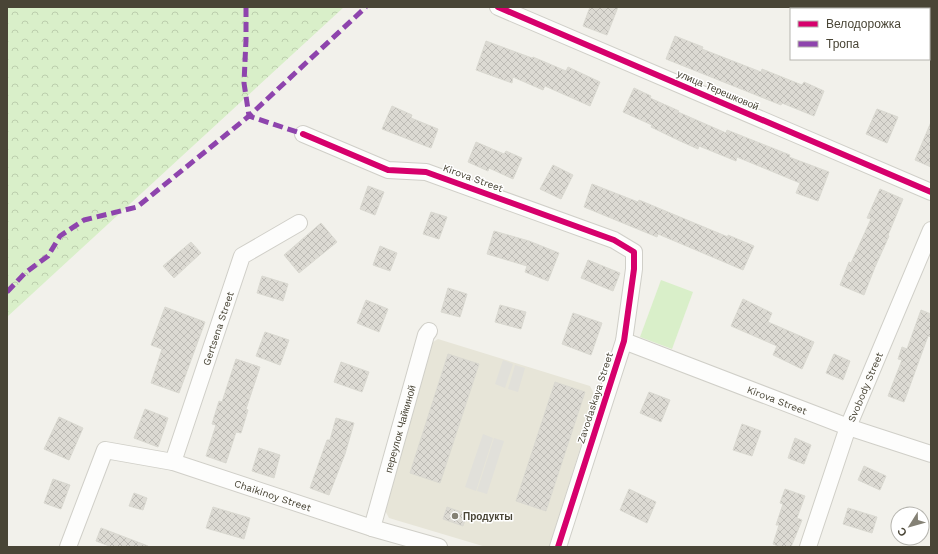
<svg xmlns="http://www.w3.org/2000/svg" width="938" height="554" viewBox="0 0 938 554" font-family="'Work Sans',sans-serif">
	<defs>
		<pattern id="forest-crowns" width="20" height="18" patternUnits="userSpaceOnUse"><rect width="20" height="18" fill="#d9efc9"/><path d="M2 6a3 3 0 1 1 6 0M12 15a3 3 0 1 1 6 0" fill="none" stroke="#bccead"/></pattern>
		<pattern id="building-cross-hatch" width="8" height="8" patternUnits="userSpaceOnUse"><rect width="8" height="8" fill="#dcdad3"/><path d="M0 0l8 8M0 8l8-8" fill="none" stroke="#bebcb6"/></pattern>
	</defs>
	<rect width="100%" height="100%" fill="#f2f1eb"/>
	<path fill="#e7e5d8" d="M 438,339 L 590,386 L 596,398 L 549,547 L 486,547 L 389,518 L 382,505 L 428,345 Z"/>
	<path fill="#d9efc9" d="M 661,280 L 693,292 L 672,349 L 640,337 Z"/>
	<path fill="url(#forest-crowns)" d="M 7,7 L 344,7 L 7,317 Z"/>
	<path fill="#e1e0da" d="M 503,360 L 513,364 L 505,388 L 495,384 Z
		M 515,365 L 525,368 L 518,392 L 508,389 Z
		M 483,434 L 493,438 L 476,491 L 465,487 Z
		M 494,438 L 504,441 L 487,494 L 477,491 Z"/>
	<path fill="url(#building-cross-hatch)" stroke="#dad9d1" d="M 590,7 L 618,7 L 607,35 L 583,26 Z
		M 675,36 L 703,47 L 702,49 L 761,72 L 762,69 L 802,85 L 804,82 L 824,91 L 814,116 L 782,103 L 781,105 L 666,59 Z
		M 486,41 L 532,58 L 533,57 L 566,71 L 568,67 L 600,82 L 590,106 L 545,86 L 543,90 L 513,77 L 512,83 L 476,70 Z
		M 634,88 L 651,96 L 650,98 L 679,111 L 678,112 L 726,133 L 727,130 L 790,155 L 789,157 L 829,172 L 818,201 L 796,193 L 800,183 L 737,157 L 736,161 L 699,146 L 698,149 L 680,141 L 651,127 L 652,125 L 623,112 Z
		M 392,106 L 412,115 L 411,118 L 438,129 L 431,148 L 382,129 Z
		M 877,109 L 898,117 L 887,143 L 866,134 Z
		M 931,122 L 931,167 L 915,160 Z
		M 476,142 L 504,154 L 506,151 L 522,158 L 513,179 L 489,168 L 488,171 L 468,162 Z
		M 553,165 L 573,175 L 561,199 L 540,189 Z
		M 592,184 L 638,202 L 639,200 L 728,237 L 728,235 L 754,246 L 743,270 L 658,234 L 657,237 L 584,207 Z
		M 368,186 L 384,192 L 375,215 L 360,209 Z
		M 880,189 L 903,199 L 888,235 L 889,236 L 875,267 L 864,295 L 840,285 L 849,262 L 851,263 L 871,219 L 867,218 Z
		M 431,212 L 447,217 L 439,239 L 423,234 Z
		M 321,223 L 337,242 L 299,273 L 284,255 Z
		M 494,231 L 529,241 L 559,253 L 548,281 L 525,272 L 527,266 L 487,254 Z
		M 191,242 L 201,253 L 174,278 L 163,266 Z
		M 380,246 L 397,253 L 390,271 L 373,265 Z
		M 588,260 L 620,273 L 613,291 L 581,278 Z
		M 262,276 L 288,284 L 283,301 L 257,293 Z
		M 448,288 L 467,294 L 460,317 L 441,312 Z
		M 743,299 L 772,313 L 768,322 L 814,342 L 802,369 L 773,355 L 777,346 L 731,326 Z
		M 366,300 L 388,309 L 379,332 L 357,323 Z
		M 500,305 L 526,312 L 521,329 L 495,322 Z
		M 165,307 L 205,322 L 179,393 L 151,383 L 162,349 L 151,345 Z
		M 921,310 L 931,314 L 931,337 L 928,336 L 904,402 L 888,396 L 902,360 L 898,359 L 902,347 L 907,349 Z
		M 573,313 L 602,323 L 591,355 L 562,344 Z
		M 265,332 L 289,340 L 280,365 L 256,356 Z
		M 448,354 L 479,364 L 440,483 L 410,473 Z
		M 834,354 L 850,361 L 843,380 L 826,373 Z
		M 236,359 L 260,367 L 246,409 L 248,410 L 241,433 L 236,432 L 226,463 L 206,456 L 216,425 L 212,424 L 219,401 L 222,402 Z
		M 341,362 L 369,372 L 362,392 L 334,382 Z
		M 555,382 L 585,392 L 546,511 L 516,501 Z
		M 649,392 L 670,400 L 661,422 L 640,413 Z
		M 145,409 L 168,418 L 158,447 L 134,438 Z
		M 59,417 L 83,428 L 69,460 L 44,449 Z
		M 336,418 L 354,423 L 345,454 L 329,495 L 310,488 L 327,440 L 330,440 Z
		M 742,424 L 761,431 L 752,456 L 733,450 Z
		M 795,438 L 811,445 L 804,464 L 788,458 Z
		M 259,448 L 280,455 L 274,478 L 252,471 Z
		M 864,466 L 886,476 L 880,490 L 858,480 Z
		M 53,479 L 70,485 L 61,509 L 44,503 Z
		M 629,489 L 656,502 L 647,523 L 620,510 Z
		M 785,489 L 805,496 L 797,518 L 802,520 L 791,547 L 780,547 L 773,544 L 779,525 L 776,525 L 783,504 L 780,503 Z
		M 134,493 L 147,498 L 143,510 L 129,506 Z
		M 213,507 L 250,518 L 244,539 L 206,528 Z
		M 447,507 L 467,514 L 463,526 L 443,519 Z
		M 848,508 L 877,517 L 872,533 L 843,524 Z
		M 101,528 L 148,546 L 148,547 L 112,547 L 96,541 Z"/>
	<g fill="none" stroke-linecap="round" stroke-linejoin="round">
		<defs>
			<g id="street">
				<path d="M 498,7 L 931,192"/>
				<path d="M 928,7 L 931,8"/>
				<path d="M 303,134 L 388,170 L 426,172 L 614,240 L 634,252 L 634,269 L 624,341 L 558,547"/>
				<path id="s1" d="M 624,341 L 848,427 L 931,454"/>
				<path id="s2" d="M 173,462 L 242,256 L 299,223"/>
				<path id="s3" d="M 372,528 L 426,335 L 429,331"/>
				<path id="s4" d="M 68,547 L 105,450 L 173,462 L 372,528 L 439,547"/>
				<path id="s5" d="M 808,547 L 848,427 L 931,230"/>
			</g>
		</defs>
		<use href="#street" stroke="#d0cfc8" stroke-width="18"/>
		<use href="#street" stroke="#fdfdfc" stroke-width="16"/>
		<path stroke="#8e44ad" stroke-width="5" stroke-dasharray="10 5" stroke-linecap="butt" d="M 246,7 L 246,40 L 244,83 L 249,116 L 303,134
			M 7,292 L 25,273 L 48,256 L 60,236 L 84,220 L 137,207 L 249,116 L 366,7"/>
		<defs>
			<path id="cycleway" d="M 498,7 L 931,192
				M 303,134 L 388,170 L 426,172 L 614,240 L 634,252 L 634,269 L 624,341 L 558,547"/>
		</defs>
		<use href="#cycleway" stroke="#fff" stroke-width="8"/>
		<use href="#cycleway" stroke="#d6006c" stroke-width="6"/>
	</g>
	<circle fill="#848175" stroke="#fff" stroke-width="1.5" cx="455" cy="516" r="4"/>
	<g text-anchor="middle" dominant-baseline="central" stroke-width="3" stroke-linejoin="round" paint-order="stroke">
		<g font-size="10" fill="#494536" stroke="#fff">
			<text transform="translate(718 90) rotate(23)">улица Терешковой</text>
			<text transform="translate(473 178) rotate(20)">Kirova Street</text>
			<text stroke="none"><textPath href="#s2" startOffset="141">Gertsena Street</textPath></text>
			<text stroke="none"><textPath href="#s5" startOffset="170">Svobody Street</textPath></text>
			<text transform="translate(595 398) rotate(-72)">Zavodaskaya Street</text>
			<text stroke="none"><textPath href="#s1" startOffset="164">Kirova Street</textPath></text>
			<text stroke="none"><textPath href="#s3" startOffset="103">переулок Чайкиной</textPath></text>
			<text stroke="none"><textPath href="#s4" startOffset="278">Chaikinoy Street</textPath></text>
		</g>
		<g font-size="10" font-weight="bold" fill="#494536" stroke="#fff" text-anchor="start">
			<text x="463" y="516">Продукты</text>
		</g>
	</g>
	<rect width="938" height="554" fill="none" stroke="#494536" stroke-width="16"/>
	<rect x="790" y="8" width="140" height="52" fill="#ffffff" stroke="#b6b5af"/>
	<rect x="798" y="21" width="20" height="6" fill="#d6006c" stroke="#b6b5af"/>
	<text x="826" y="28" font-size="12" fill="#494536">Велодорожка</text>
	<rect x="798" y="41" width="20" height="6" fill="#8e44ad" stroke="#b6b5af"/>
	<text x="826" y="48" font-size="12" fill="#494536">Тропа</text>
	<g transform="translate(910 526) rotate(233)"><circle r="19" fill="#ffffff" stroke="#b6b5af"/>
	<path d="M0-3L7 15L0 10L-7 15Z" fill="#848175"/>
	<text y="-6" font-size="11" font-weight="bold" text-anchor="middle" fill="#494536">С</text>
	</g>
</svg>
